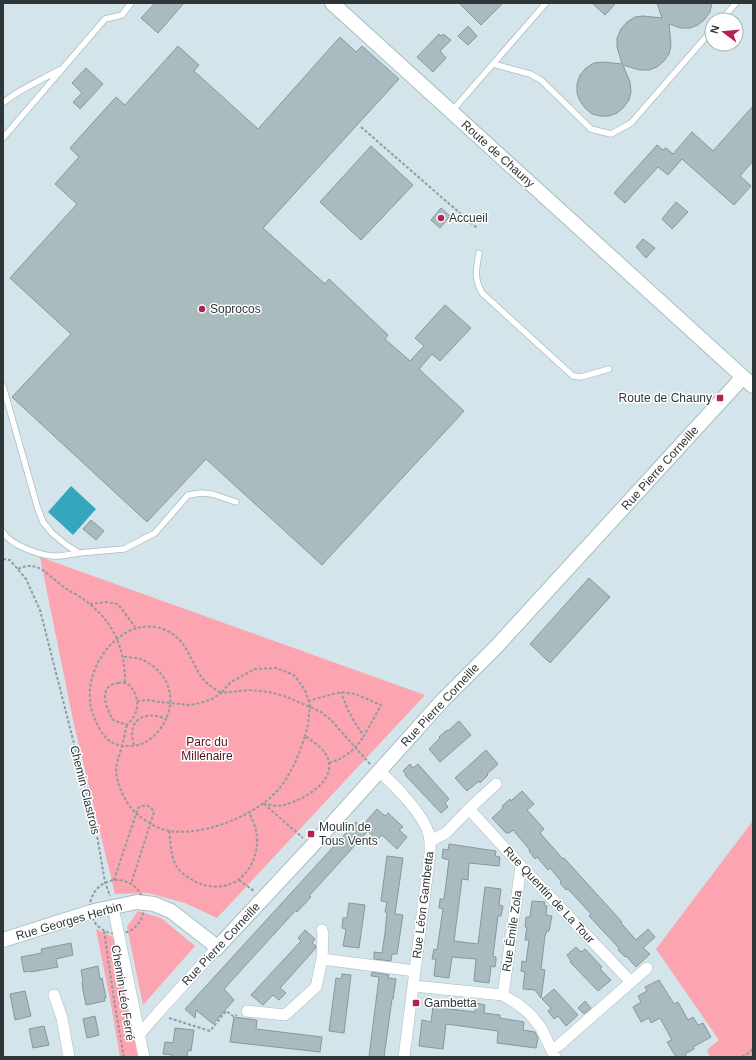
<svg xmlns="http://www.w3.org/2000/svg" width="756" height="1060" viewBox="0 0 756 1060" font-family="Arial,sans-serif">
	<rect width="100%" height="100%" fill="#d3e5ea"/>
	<path fill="#fca4b0" d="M 40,557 L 425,695 L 217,918 L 185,903 L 148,893 L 115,894 L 73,720 Z
		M 752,822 L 753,824 L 753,1057 L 710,1057 L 707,1050 L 719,1040 L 656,949 Z
		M 138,911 L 161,918 L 195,946 L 143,1005 L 127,927 Z
		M 96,929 L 115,938 L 138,1057 L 120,1057 L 110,999 Z"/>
	<path fill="#35a7bc" d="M 71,486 L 96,509 L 73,535 L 48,512 Z"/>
	<path fill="#a9bbbf" stroke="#87989c" d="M 155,3 L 184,3 L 158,33 L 141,18 Z
		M 459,3 L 503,3 L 481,25 Z
		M 592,3 L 616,3 L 605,15 Z
		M 657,3 L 712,3 L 710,12 L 705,19 L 698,25 L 690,28 L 681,28 L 669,24 L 671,46 L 669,54 L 664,61 L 657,67 L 649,70 L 640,70 L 623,65 L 630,82 L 631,92 L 629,100 L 624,107 L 617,113 L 609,116 L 600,116 L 592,114 L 585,108 L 580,101 L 577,93 L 577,84 L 580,75 L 586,68 L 594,63 L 603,62 L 622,64 L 617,47 L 617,38 L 621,29 L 627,22 L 635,17 L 643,16 L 662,18 Z
		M 468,26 L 477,36 L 468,45 L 458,36 Z
		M 439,34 L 441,36 L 443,34 L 451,40 L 440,51 L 446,58 L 433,72 L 417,57 Z
		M 340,37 L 356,52 L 362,46 L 399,79 L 263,228 L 325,284 L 329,279 L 388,335 L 385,339 L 410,361 L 424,346 L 415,338 L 445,305 L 471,328 L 440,361 L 432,354 L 419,369 L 464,411 L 322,565 L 206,459 L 147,522 L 12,397 L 71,334 L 10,278 L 77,204 L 55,184 L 79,157 L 70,148 L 116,97 L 125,105 L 178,46 L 199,65 L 194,71 L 258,129 Z
		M 86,68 L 103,84 L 80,109 L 73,102 L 82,93 L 72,83 Z
		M 753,106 L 753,161 L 740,176 L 751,186 L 734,205 L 682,159 L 668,175 L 658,167 L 625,203 L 614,193 L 657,145 L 663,150 L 666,148 L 673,154 L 692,132 L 713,151 Z
		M 371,146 L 413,185 L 361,240 L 320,202 Z
		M 676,202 L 688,212 L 672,229 L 662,219 Z
		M 441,208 L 450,216 L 440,228 L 431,220 Z
		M 643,239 L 655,248 L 646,258 L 636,247 Z
		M 91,520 L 104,531 L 96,540 L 83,529 Z
		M 589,578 L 610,597 L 550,663 L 530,644 Z
		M 459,721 L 471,735 L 440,762 L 429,749 L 440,738 L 439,737 L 447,730 L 448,731 Z
		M 486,750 L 498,764 L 487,774 L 488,775 L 480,783 L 479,781 L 467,791 L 455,778 Z
		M 410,764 L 413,768 L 418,764 L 449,799 L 445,803 L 448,807 L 441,813 L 405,775 L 406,774 L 403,771 Z
		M 522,791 L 534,804 L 527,810 L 544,829 L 540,833 L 563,859 L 564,858 L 622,922 L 621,923 L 636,940 L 648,929 L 655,937 L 643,948 L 650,954 L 636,967 L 626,956 L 625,957 L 618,950 L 619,948 L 589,916 L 591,914 L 568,889 L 566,890 L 560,883 L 561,881 L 550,868 L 548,870 L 537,857 L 535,859 L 529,851 L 530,850 L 513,830 L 509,833 L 506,833 L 492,818 L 503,808 L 502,806 L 510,799 L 511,801 Z
		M 377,809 L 385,816 L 388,813 L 403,827 L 399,830 L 407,837 L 397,849 L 382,835 L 377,840 L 362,826 Z
		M 356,822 L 367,832 L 309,896 L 311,897 L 297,912 L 296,910 L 224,989 L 234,1000 L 213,1024 L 196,1010 L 195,1018 L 185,1009 Z
		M 449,844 L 496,851 L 495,856 L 500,857 L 499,866 L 469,863 L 468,880 L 462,879 L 454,941 L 478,944 L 485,887 L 501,889 L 499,905 L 503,906 L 501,916 L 498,916 L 493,956 L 496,957 L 496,961 L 495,967 L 491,966 L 489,983 L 474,981 L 476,959 L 452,957 L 449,978 L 434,976 L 436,959 L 432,959 L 434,949 L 437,950 L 443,909 L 439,908 L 440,899 L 444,899 L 449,860 L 442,858 L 443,849 L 448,850 Z
		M 387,856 L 403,858 L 395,914 L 403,915 L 397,954 L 392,954 L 391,961 L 374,959 L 374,952 L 382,953 L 385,933 L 387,913 L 385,912 L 387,902 L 381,901 Z
		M 532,901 L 545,902 L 544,905 L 547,906 L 546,915 L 552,916 L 549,931 L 547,931 L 545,936 L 541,969 L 545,970 L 541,998 L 535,990 L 523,989 L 525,972 L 521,971 L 522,961 L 526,962 L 529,940 L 525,940 L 527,927 L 525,927 L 526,917 L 530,917 Z
		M 349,903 L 365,905 L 359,948 L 343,946 L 346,929 L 342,928 L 343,918 L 347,918 Z
		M 305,930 L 315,939 L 312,943 L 316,946 L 315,949 L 280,988 L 286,993 L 279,1000 L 273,995 L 263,1005 L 251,995 L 301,941 L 298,938 Z
		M 71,943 L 73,955 L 56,959 L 58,967 L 31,972 L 30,971 L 24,972 L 21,957 L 42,953 L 41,949 Z
		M 576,947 L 581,952 L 585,949 L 602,967 L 600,969 L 611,980 L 598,991 L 570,962 L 571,961 L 567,955 Z
		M 98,966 L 100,979 L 102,978 L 106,998 L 104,998 L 105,1001 L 86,1005 L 83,990 L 82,983 L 83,982 L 81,970 Z
		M 372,972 L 389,975 L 388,978 L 396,979 L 393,999 L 392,999 L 384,1057 L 369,1057 L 379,977 L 371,976 Z
		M 342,974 L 351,975 L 344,1033 L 329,1031 L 336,978 L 341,979 Z
		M 659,980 L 674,1004 L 678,1002 L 688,1020 L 693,1017 L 698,1025 L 703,1023 L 711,1037 L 693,1047 L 694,1049 L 685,1054 L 687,1057 L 676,1057 L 667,1042 L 672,1040 L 660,1018 L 651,1023 L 649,1018 L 641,1022 L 633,1007 L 641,1002 L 638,996 L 647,991 L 645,987 Z
		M 554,989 L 578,1015 L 566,1026 L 558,1016 L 554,1019 L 548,1011 L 551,1008 L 542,999 Z
		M 25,991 L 31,1016 L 15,1020 L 10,994 Z
		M 585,1001 L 591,1008 L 584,1014 L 578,1008 Z
		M 476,1003 L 485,1005 L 484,1013 L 500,1015 L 500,1018 L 524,1022 L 523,1030 L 535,1032 L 538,1038 L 536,1048 L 497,1043 L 498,1031 L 446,1024 L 443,1049 L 419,1046 L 422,1020 L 431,1022 L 433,1007 L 475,1012 Z
		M 95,1016 L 99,1035 L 87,1038 L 83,1019 Z
		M 234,1017 L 257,1020 L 256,1029 L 322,1037 L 320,1052 L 230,1042 Z
		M 44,1026 L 49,1045 L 33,1048 L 29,1029 Z
		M 175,1028 L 194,1030 L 191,1051 L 188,1050 L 187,1057 L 171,1057 L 172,1055 L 163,1054 L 165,1042 L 173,1043 Z"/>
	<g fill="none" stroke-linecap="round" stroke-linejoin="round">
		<defs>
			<path id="service" d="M 721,20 L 736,3
				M 493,64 L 530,74 L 541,80 L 591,129 L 611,134 L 631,123 L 712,30
				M 3,103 C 19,89 40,81 59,70
				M 452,111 L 546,3
				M 3,138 L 105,19 L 122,15 L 131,3
				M 479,253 C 476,270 474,278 482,293 L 573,376 L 581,377 L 609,369
				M 3,386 L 37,506 L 43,522 L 52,533 L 65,544 L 79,553 L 124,549 L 155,533 L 188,495 L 201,493 L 212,494 L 236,502
				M 3,532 C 10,545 39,555 53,556 C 61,557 71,554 79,553"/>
			<path id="minor" d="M 379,771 C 394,784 422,813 428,832 C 431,839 430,846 430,853 L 404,1057
				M 469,809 L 521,866 L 630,981
				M 430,841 L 446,833 L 469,809 L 496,784
				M 113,907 L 144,1057
				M 322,930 L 323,935 L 322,959
				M 413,986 L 503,995 L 519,1005 L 530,1014 L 541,1028 L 555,1057
				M 54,995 L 62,1018 L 69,1057
				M 503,995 L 521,866
				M 247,1011 L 285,1015 L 316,987 L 322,959 L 415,971
				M 139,1035 L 157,1014 L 216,949
				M 552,1050 L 558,1046 L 647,968"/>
			<path id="tertiary" d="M 332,3 L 753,386
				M 3,940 L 94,911 L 137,902 L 154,904 L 171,911 L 212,943 L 216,949 L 312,846 L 443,700 L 496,647 L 743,377"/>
		</defs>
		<use href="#service" stroke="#aabcc1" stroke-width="7"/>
		<use href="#minor" stroke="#aabcc1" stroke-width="12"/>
		<use href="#tertiary" stroke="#aabcc1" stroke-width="16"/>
		<path stroke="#8e9c9f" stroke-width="2" stroke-dasharray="3 2" stroke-linecap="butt" d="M 361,127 L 477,228
			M 3,559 L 10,560 L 26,579 L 40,610 L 96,830 L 105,882 L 110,896
			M 18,569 C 37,560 46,573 60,584 C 67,590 76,594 83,599 C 113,620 125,647 125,683
			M 90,604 L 106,602 L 118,604 L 135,627
			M 124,657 C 131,657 139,658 145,661 C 168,673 176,696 166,719
			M 118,683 C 120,683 122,682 125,683 C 133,685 139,700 137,708 C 136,714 132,720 127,725 L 113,720 C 106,708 97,686 118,683 Z
			M 137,701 L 150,700 L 160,702 L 190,705 L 200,703 L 212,699 L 221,693 L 249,690 L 270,692 L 287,697 L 321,712 L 331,720 L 370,764
			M 308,701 L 341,692 L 355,694 L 381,705 L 364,736 C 353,721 347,710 341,692
			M 127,725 C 125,732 124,739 122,745 C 120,755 116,762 116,772 C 118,787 126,805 138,815 C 147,822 157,829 170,831 C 204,836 255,816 278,790 C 291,775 299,755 305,736 C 315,743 327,750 329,763 C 333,785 296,804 278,806 C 273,806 267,804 263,804
			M 134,745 C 126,721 144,709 166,719 C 160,733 147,745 132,746 C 114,747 106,741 98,726 C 94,717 90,709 90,700 C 86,663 123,615 163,629 C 186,638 189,657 200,675 C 205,683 213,688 221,693 L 231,682 L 255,669 L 276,668 L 294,675 L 305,690 L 310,706 L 308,724 L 305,736
			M 329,763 C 345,758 355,750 364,736
			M 264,804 L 303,838
			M 169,831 C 171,842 170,857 177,867 C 181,873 190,879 196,882 C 243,903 273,848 248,812
			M 114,880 L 138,808 C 145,804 150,805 154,812 L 131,884
			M 239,880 L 254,891
			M90 907a27 27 0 1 1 54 0a27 27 0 1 1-54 0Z
			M 104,931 L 115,1006 L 124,1057
			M 169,1018 L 210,1031 L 226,1011 L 233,1016 L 237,1015
			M 742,1057 L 750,1052 L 753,1048"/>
		<use href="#service" stroke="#fff" stroke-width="5.5"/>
		<use href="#minor" stroke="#fff" stroke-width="11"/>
		<use href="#tertiary" stroke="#fff" stroke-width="14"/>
	</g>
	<g fill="#b3224c" stroke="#fff" stroke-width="1.5">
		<circle cx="441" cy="218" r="4"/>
		<circle cx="202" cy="309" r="4"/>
		<rect x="716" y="394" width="8" height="8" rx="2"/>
		<rect x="307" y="830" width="8" height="8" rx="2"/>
		<rect x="412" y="999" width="8" height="8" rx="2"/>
	</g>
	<g text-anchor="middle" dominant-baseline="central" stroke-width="3" stroke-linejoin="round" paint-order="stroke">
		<g font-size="12" fill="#2e3637" stroke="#fff">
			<text transform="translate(498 154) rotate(42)">Route de Chauny</text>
			<text transform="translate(660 468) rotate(-48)">Rue Pierre Corneille</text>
			<text transform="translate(440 705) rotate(-47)">Rue Pierre Corneille</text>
			<text transform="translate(85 790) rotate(76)">Chemin Clastrois</text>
			<text transform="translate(549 895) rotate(47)">Rue Quentin de La Tour</text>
			<text transform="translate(423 905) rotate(-83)">Rue Léon Gambetta</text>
			<text transform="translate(69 921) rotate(-16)">Rue Georges Herbin</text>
			<text transform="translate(512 931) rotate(-82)">Rue Émile Zola</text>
			<text transform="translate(221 944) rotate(-47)">Rue Pierre Corneille</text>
			<text transform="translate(123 993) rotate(81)">Chemin Léo Ferré</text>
		</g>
		<g font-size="12" fill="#2e3637" stroke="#fff" text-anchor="start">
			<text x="449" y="218">Accueil</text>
			<text x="210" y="309">Soprocos</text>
			<text x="712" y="398" text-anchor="end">Route de Chauny</text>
			<text x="319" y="827">Moulin de<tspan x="319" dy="14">Tous Vents</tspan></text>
			<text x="424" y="1003">Gambetta</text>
		</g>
		<g font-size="12" fill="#500f20" stroke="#fff">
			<text x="207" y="742">Parc du<tspan x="207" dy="14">Millénaire</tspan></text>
		</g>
	</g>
	<rect width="756" height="1060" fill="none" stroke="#2e3637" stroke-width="8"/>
	<g transform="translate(724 32) rotate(286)"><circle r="19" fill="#ffffff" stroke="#abafaf"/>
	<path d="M0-3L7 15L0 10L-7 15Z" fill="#b3224c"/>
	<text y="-6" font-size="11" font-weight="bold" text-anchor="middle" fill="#2e3637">N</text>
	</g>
</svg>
